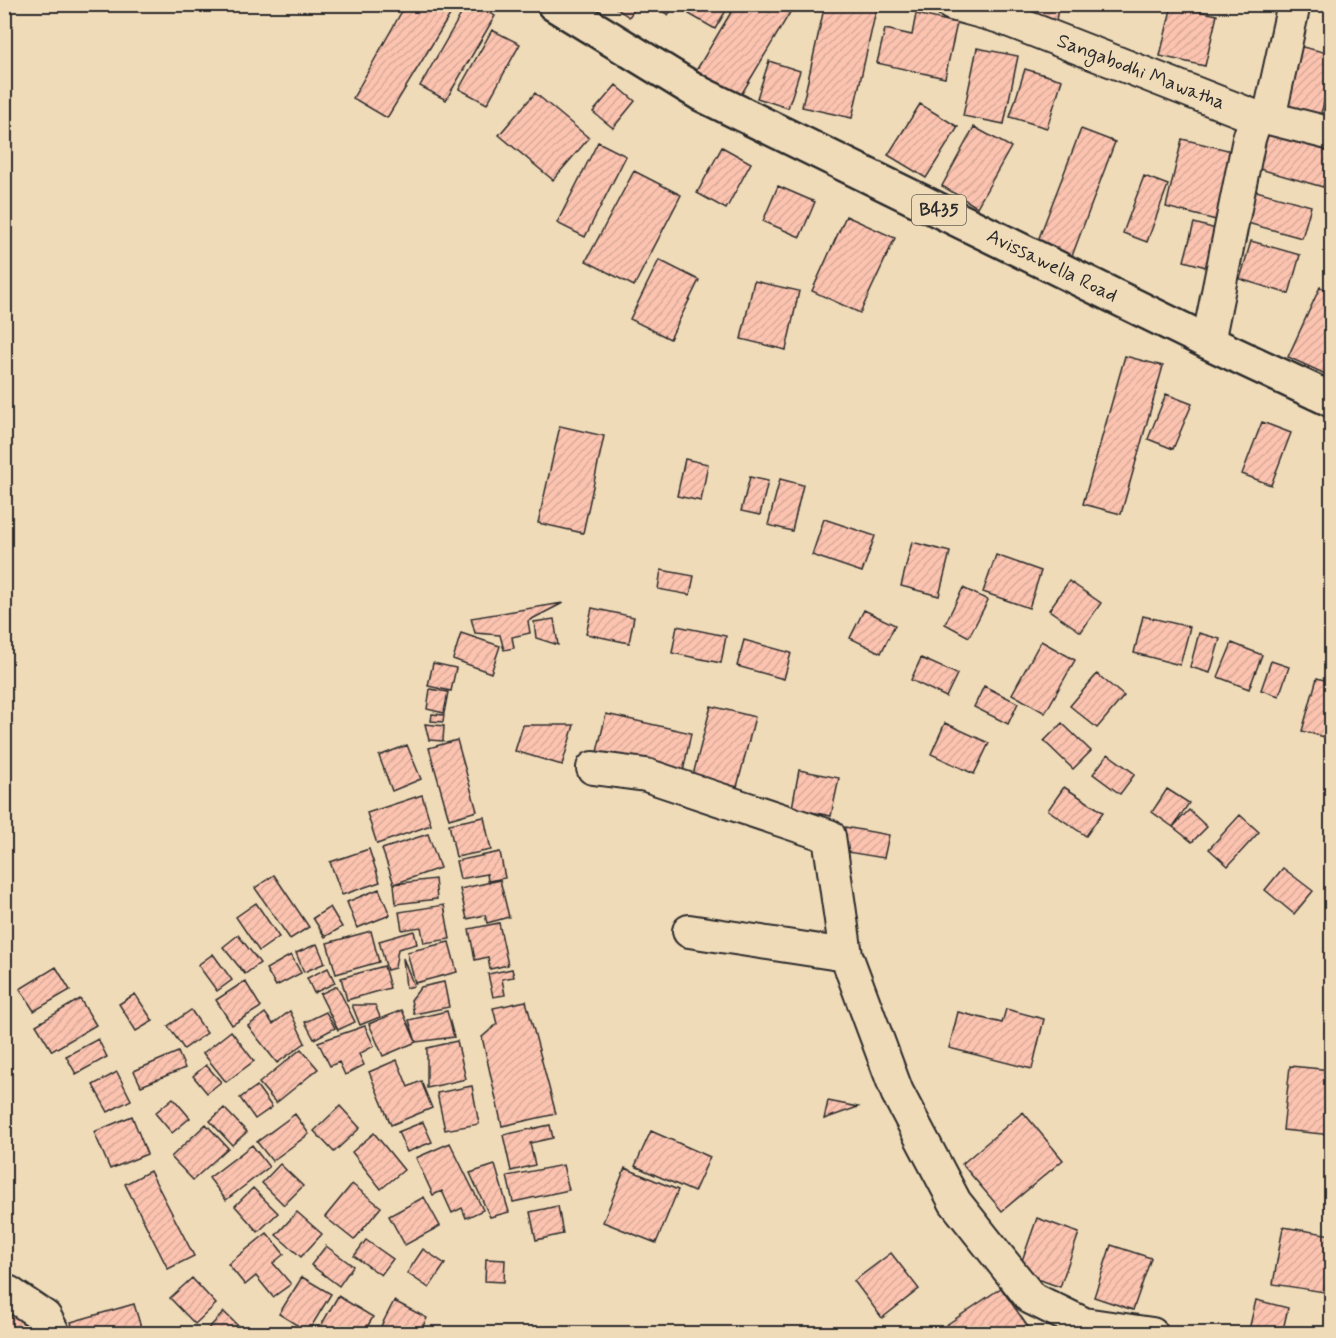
<svg xmlns="http://www.w3.org/2000/svg" width="1336" height="1338" viewBox="0 0 1336 1338" font-family="Mynerve,sans-serif">
	<defs>
		<pattern id="building-hatch" width="6" height="6" patternUnits="userSpaceOnUse" patternTransform="scale(1.5)"><rect width="6" height="6" fill="#fcc4b0"/><path d="M-1 1l2-2M0 6l6-6M5 7l2-2" fill="none" stroke="#d8a998"/></pattern>
	</defs>
	<rect width="100%" height="100%" fill="#f0dbb9"/>
	<filter id="ink" filterUnits="userSpaceOnUse"><feTurbulence type="fractalNoise" baseFrequency=".0167" numOctaves="2"/><feDisplacementMap in="SourceGraphic" scale="12" xChannelSelector="R" yChannelSelector="G"/><feConvolveMatrix kernelMatrix="1 2 1 2 8 2 1 2 1" color-interpolation-filters="sRGB"/></filter>
	<g filter="url(#ink)">
		<path fill="url(#building-hatch)" stroke="#2b2b2b" stroke-width="1.5" d="M 406,4 L 447,4 L 453,10 L 387,118 L 353,98 Z
			M 467,4 L 475,4 L 495,16 L 446,100 L 420,86 Z
			M 610,4 L 638,4 L 629,17 Z
			M 652,4 L 675,4 L 668,15 Z
			M 695,4 L 730,4 L 715,29 L 689,14 Z
			M 736,4 L 795,4 L 738,100 L 694,74 Z
			M 825,4 L 877,6 L 852,118 L 802,107 Z
			M 992,4 L 1059,4 L 1056,20 Z
			M 1172,5 L 1217,15 L 1205,66 L 1160,56 Z
			M 916,14 L 957,23 L 945,78 L 877,63 L 885,29 L 912,35 Z
			M 492,30 L 520,44 L 487,104 L 459,89 Z
			M 1290,44 L 1332,54 L 1332,70 L 1320,118 L 1274,107 Z
			M 977,48 L 1018,56 L 1004,124 L 963,116 Z
			M 769,61 L 800,71 L 788,108 L 757,98 Z
			M 1025,69 L 1062,80 L 1047,128 L 1010,117 Z
			M 616,85 L 635,101 L 613,128 L 593,112 Z
			M 535,93 L 589,138 L 553,180 L 499,135 Z
			M 920,104 L 958,127 L 926,178 L 888,155 Z
			M 974,127 L 1011,147 L 977,207 L 942,186 Z
			M 1081,129 L 1115,142 L 1072,256 L 1037,243 Z
			M 1259,131 L 1332,152 L 1332,159 L 1323,187 L 1249,166 Z
			M 1182,139 L 1232,151 L 1216,220 L 1166,207 Z
			M 598,142 L 626,156 L 585,237 L 557,223 Z
			M 722,147 L 751,163 L 726,209 L 697,193 Z
			M 634,171 L 681,195 L 634,286 L 586,261 Z
			M 1144,176 L 1168,185 L 1147,242 L 1123,233 Z
			M 778,186 L 815,202 L 800,237 L 763,221 Z
			M 1249,189 L 1311,206 L 1302,238 L 1240,221 Z
			M 846,216 L 895,238 L 860,313 L 812,291 Z
			M 1194,223 L 1216,229 L 1206,267 L 1184,261 Z
			M 1251,241 L 1300,255 L 1289,294 L 1240,279 Z
			M 659,260 L 699,280 L 670,339 L 630,319 Z
			M 754,281 L 799,291 L 786,350 L 741,339 Z
			M 1320,287 L 1332,292 L 1332,377 L 1288,357 Z
			M 1125,356 L 1163,366 L 1121,514 L 1083,504 Z
			M 1166,394 L 1192,404 L 1173,449 L 1148,439 Z
			M 1262,422 L 1291,433 L 1271,485 L 1242,474 Z
			M 560,426 L 604,436 L 583,533 L 538,523 Z
			M 685,459 L 708,464 L 701,501 L 677,496 Z
			M 750,477 L 768,481 L 760,515 L 741,511 Z
			M 780,479 L 803,485 L 792,531 L 768,525 Z
			M 824,519 L 875,536 L 862,572 L 812,555 Z
			M 912,542 L 950,552 L 939,596 L 901,586 Z
			M 996,555 L 1041,571 L 1029,608 L 983,592 Z
			M 661,570 L 694,576 L 690,595 L 658,589 Z
			M 1069,581 L 1101,603 L 1081,632 L 1049,610 Z
			M 963,588 L 988,600 L 969,637 L 945,624 Z
			M 563,603 L 528,621 L 530,633 L 512,637 L 514,648 L 504,650 L 500,635 L 475,633 L 471,618 Z
			M 592,608 L 634,617 L 629,643 L 586,634 Z
			M 864,610 L 895,625 L 881,653 L 850,638 Z
			M 1143,616 L 1190,627 L 1180,665 L 1134,653 Z
			M 554,619 L 558,645 L 536,638 L 534,622 Z
			M 677,626 L 726,636 L 721,663 L 672,653 Z
			M 461,633 L 500,646 L 491,673 L 453,659 Z
			M 1199,633 L 1220,639 L 1210,673 L 1190,667 Z
			M 744,640 L 791,653 L 784,679 L 737,666 Z
			M 1041,641 L 1075,660 L 1045,713 L 1012,694 Z
			M 1232,643 L 1262,655 L 1249,689 L 1218,677 Z
			M 921,658 L 957,674 L 946,697 L 911,680 Z
			M 1271,661 L 1289,667 L 1279,696 L 1261,690 Z
			M 433,663 L 456,668 L 451,691 L 428,686 Z
			M 1097,674 L 1124,696 L 1097,728 L 1070,706 Z
			M 1317,678 L 1332,682 L 1332,739 L 1302,731 Z
			M 984,686 L 1018,703 L 1008,724 L 974,707 Z
			M 430,689 L 448,692 L 444,713 L 427,709 Z
			M 711,706 L 755,717 L 737,787 L 693,775 Z
			M 432,714 L 444,715 L 443,722 L 431,721 Z
			M 606,714 L 691,733 L 683,772 L 597,752 Z
			M 945,723 L 989,743 L 974,774 L 931,754 Z
			M 1062,723 L 1091,751 L 1073,769 L 1044,741 Z
			M 425,724 L 444,726 L 443,741 L 429,740 Z
			M 523,725 L 574,725 L 562,765 L 515,751 Z
			M 457,740 L 477,811 L 449,819 L 429,748 Z
			M 407,745 L 421,779 L 392,791 L 379,756 Z
			M 1108,754 L 1135,774 L 1120,794 L 1093,774 Z
			M 799,770 L 839,778 L 831,816 L 792,808 Z
			M 1064,787 L 1103,812 L 1086,836 L 1048,810 Z
			M 1167,789 L 1189,803 L 1173,827 L 1152,812 Z
			M 422,795 L 431,825 L 377,844 L 367,813 Z
			M 1189,810 L 1207,827 L 1192,842 L 1173,827 Z
			M 1240,815 L 1259,832 L 1228,866 L 1209,849 Z
			M 484,817 L 491,850 L 456,857 L 449,824 Z
			M 845,827 L 889,835 L 884,858 L 841,851 Z
			M 428,834 L 440,868 L 394,884 L 382,849 Z
			M 369,849 L 380,882 L 342,895 L 330,862 Z
			M 500,852 L 505,878 L 488,881 L 487,874 L 460,879 L 456,861 Z
			M 1283,868 L 1313,891 L 1294,914 L 1265,890 Z
			M 274,875 L 309,927 L 290,939 L 255,888 Z
			M 435,879 L 437,899 L 396,904 L 394,884 Z
			M 500,880 L 509,917 L 487,923 L 485,915 L 467,919 L 460,889 Z
			M 379,889 L 390,915 L 357,928 L 347,902 Z
			M 256,903 L 279,937 L 259,951 L 236,917 Z
			M 444,905 L 450,939 L 424,943 L 421,927 L 402,930 L 399,912 Z
			M 330,907 L 342,927 L 325,937 L 313,918 Z
			M 499,923 L 508,965 L 490,969 L 488,957 L 475,960 L 469,929 Z
			M 371,931 L 379,962 L 336,974 L 327,943 Z
			M 414,931 L 417,944 L 398,949 L 395,968 L 387,970 L 379,941 Z
			M 238,935 L 260,963 L 245,974 L 223,947 Z
			M 449,942 L 457,972 L 415,983 L 407,952 Z
			M 317,944 L 325,963 L 304,972 L 296,953 Z
			M 213,954 L 232,980 L 217,991 L 198,965 Z
			M 291,955 L 301,973 L 276,986 L 266,969 Z
			M 403,958 L 414,986 L 406,988 Z
			M 384,966 L 390,988 L 347,1000 L 341,978 Z
			M 56,967 L 70,990 L 34,1011 L 20,989 Z
			M 328,968 L 335,983 L 314,993 L 307,978 Z
			M 512,969 L 514,977 L 502,979 L 505,995 L 493,997 L 488,974 Z
			M 245,981 L 261,1007 L 232,1025 L 216,1000 Z
			M 444,982 L 449,1007 L 414,1014 L 411,1000 L 421,987 Z
			M 337,986 L 355,1022 L 338,1030 L 320,994 Z
			M 135,994 L 153,1021 L 136,1031 L 119,1004 Z
			M 80,999 L 96,1025 L 52,1051 L 36,1025 Z
			M 526,1001 L 556,1114 L 502,1126 L 482,1037 L 497,1024 L 493,1008 Z
			M 352,1005 L 375,1005 L 380,1017 L 360,1025 Z
			M 1006,1009 L 1044,1019 L 1032,1069 L 949,1048 L 958,1012 L 1002,1023 Z
			M 191,1010 L 207,1033 L 184,1049 L 168,1026 Z
			M 402,1010 L 416,1042 L 383,1056 L 369,1024 Z
			M 290,1011 L 305,1043 L 277,1063 L 248,1026 L 265,1013 L 273,1024 Z
			M 447,1011 L 454,1037 L 416,1042 L 409,1020 Z
			M 326,1012 L 335,1028 L 314,1039 L 305,1022 Z
			M 365,1026 L 374,1046 L 359,1054 L 364,1065 L 345,1075 L 339,1062 L 330,1066 L 318,1042 Z
			M 231,1031 L 254,1061 L 226,1082 L 203,1053 Z
			M 98,1039 L 107,1057 L 76,1074 L 66,1056 Z
			M 457,1041 L 466,1079 L 427,1088 L 427,1048 Z
			M 301,1049 L 318,1069 L 276,1103 L 259,1083 Z
			M 178,1052 L 185,1068 L 141,1086 L 134,1071 Z
			M 397,1060 L 408,1087 L 421,1081 L 432,1108 L 391,1125 L 369,1072 Z
			M 206,1065 L 221,1082 L 207,1093 L 193,1076 Z
			M 1290,1066 L 1332,1070 L 1332,1135 L 1283,1130 Z
			M 117,1072 L 131,1100 L 108,1112 L 93,1085 Z
			M 257,1086 L 272,1107 L 255,1119 L 240,1098 Z
			M 472,1086 L 479,1124 L 445,1130 L 437,1093 Z
			M 173,1098 L 190,1118 L 172,1133 L 155,1113 Z
			M 828,1101 L 858,1107 L 824,1119 Z
			M 340,1106 L 360,1128 L 334,1152 L 314,1131 Z
			M 224,1108 L 247,1132 L 232,1145 L 210,1121 Z
			M 1023,1112 L 1063,1160 L 1002,1211 L 962,1164 Z
			M 295,1114 L 309,1134 L 272,1161 L 257,1142 Z
			M 132,1116 L 147,1154 L 110,1169 L 94,1132 Z
			M 423,1122 L 432,1142 L 407,1152 L 398,1132 Z
			M 206,1124 L 228,1148 L 193,1180 L 171,1157 Z
			M 550,1125 L 553,1138 L 530,1143 L 535,1165 L 511,1171 L 503,1135 Z
			M 651,1131 L 710,1157 L 694,1192 L 635,1166 Z
			M 374,1133 L 404,1170 L 381,1189 L 352,1152 Z
			M 450,1143 L 483,1210 L 466,1218 L 462,1208 L 452,1213 L 442,1191 L 433,1195 L 416,1158 Z
			M 252,1145 L 269,1167 L 226,1200 L 209,1178 Z
			M 280,1164 L 303,1186 L 284,1205 L 262,1183 Z
			M 495,1165 L 509,1212 L 490,1217 L 470,1173 Z
			M 563,1165 L 569,1190 L 513,1202 L 507,1176 Z
			M 625,1168 L 678,1190 L 656,1243 L 603,1222 Z
			M 150,1171 L 194,1256 L 168,1269 L 125,1184 Z
			M 352,1184 L 381,1207 L 354,1240 L 325,1217 Z
			M 253,1188 L 278,1213 L 258,1232 L 235,1206 Z
			M 424,1197 L 440,1226 L 405,1245 L 389,1216 Z
			M 558,1206 L 563,1234 L 536,1240 L 530,1212 Z
			M 297,1212 L 322,1234 L 301,1257 L 276,1235 Z
			M 1037,1218 L 1079,1233 L 1060,1287 L 1018,1272 Z
			M 1283,1227 L 1332,1235 L 1324,1292 L 1273,1284 Z
			M 267,1233 L 284,1254 L 273,1263 L 291,1284 L 273,1297 L 256,1276 L 245,1285 L 228,1264 Z
			M 366,1240 L 393,1259 L 381,1275 L 354,1256 Z
			M 1111,1245 L 1151,1258 L 1133,1310 L 1094,1297 Z
			M 326,1246 L 353,1266 L 339,1286 L 311,1265 Z
			M 423,1249 L 445,1264 L 429,1288 L 407,1273 Z
			M 891,1253 L 919,1289 L 882,1318 L 854,1281 Z
			M 486,1259 L 505,1260 L 504,1282 L 485,1281 Z
			M 302,1277 L 331,1294 L 308,1332 L 279,1314 Z
			M 192,1278 L 216,1304 L 195,1324 L 170,1298 Z
			M 1001,1288 L 1033,1334 L 933,1334 Z
			M 338,1296 L 373,1317 L 363,1334 L 316,1334 Z
			M 1256,1300 L 1288,1308 L 1282,1334 L 1248,1334 Z
			M 394,1301 L 427,1318 L 419,1334 L 377,1334 Z
			M 134,1304 L 143,1334 L 74,1334 L 71,1322 Z
			M 224,1312 L 242,1330 L 238,1334 L 203,1334 Z
			M 4,1313 L 25,1315 L 22,1334 L 4,1334 Z"/>
		<g fill="none" stroke-linecap="round" stroke-linejoin="round">
			<defs>
				<path id="street" d="M 952,4 L 1000,17 L 1256,117 L 1269,118 L 1332,134
					M 1269,118 L 1294,4
					M 1208,342 L 1249,139 L 1256,117
					M 593,768 L 646,775 L 829,836 L 846,955 L 897,1092 L 955,1202 L 1031,1298 L 1084,1324 L 1152,1334
					M 689,931 L 846,955
					M 4,1292 L 8,1292 L 45,1317 L 54,1334"/>
				<path id="primary" d="M 554,4 L 701,94 L 1208,342 L 1332,400"/>
			</defs>
			<use href="#street" stroke="#2b2b2b" stroke-width="36"/>
			<use href="#primary" stroke="#2b2b2b" stroke-width="38"/>
			<use href="#street" stroke="#f0dbb9" stroke-width="32"/>
			<use href="#primary" stroke="#f0dbb9" stroke-width="33"/>
		</g>
	</g>
	<g text-anchor="middle" dominant-baseline="central" stroke-width="6" stroke-linejoin="round" paint-order="stroke">
		<rect fill="#f0dbb9" stroke="#666056" stroke-width="1.5" x="912" y="195" width="54" height="30" rx="4.5"/>
		<g font-size="18" font-weight="bold" fill="#2b2b2b">
			<text x="939" y="210">B435</text>
		</g>
		<g font-size="20" fill="#2b2b2b" stroke="#f0dbb9">
			<text transform="translate(1141 72) rotate(21)">Sangabodhi Mawatha</text>
			<text transform="translate(1052 266) rotate(26)">Avissawella Road</text>
		</g>
	</g>
	<rect width="1336" height="1338" fill="none" stroke="#f0dbb9" stroke-width="24"/>
	<rect x="12" y="12" width="1312" height="1314" fill="none" stroke="#2b2b2b" stroke-width="2" filter="url(#ink)"/>
</svg>
